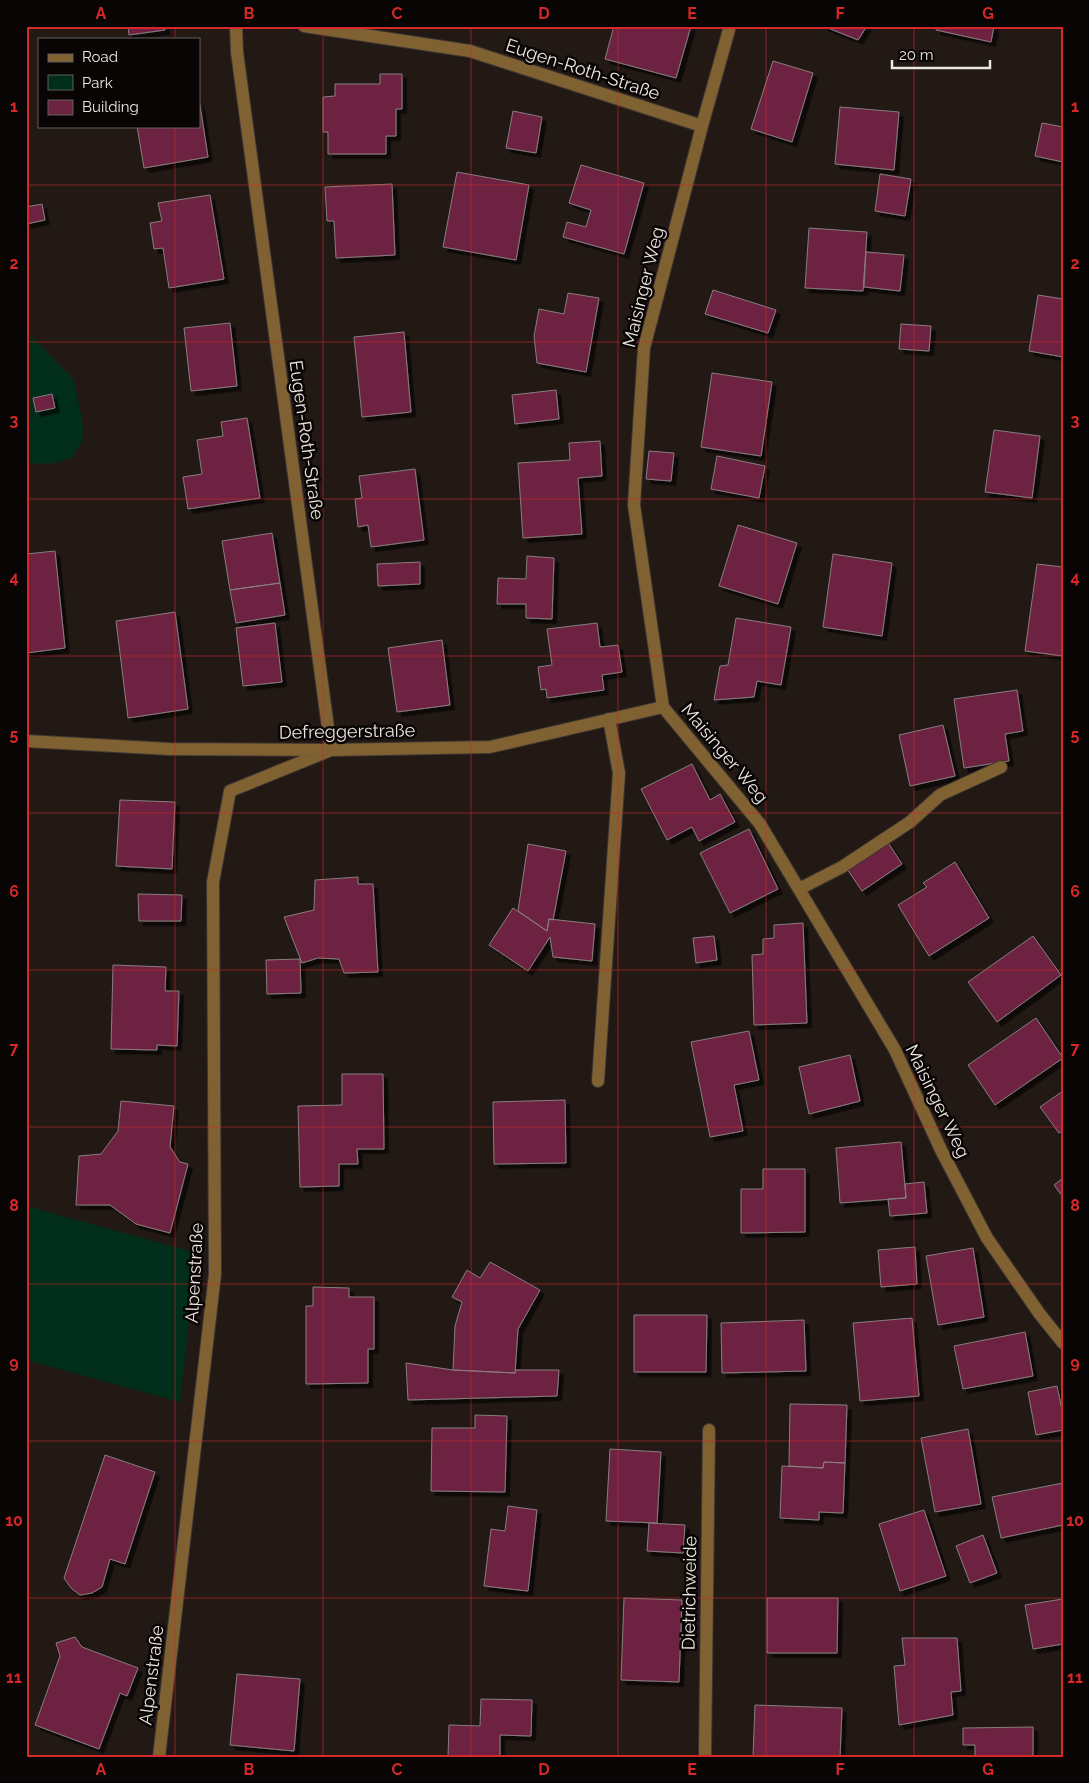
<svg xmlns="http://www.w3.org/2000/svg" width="1089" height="1783" viewBox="0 0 1089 1783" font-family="Raleway,sans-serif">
	<defs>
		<filter id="shadow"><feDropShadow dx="4.5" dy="4.5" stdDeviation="0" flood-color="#0009"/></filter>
	</defs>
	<rect width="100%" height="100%" fill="#221915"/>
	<path fill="#012e1b" d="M 26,331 L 74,380 L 83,425 L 82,443 L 71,458 L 55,463 L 26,464 Z
		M 26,1206 L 197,1253 L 180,1402 L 26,1360 Z"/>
	<path fill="#6c2441" stroke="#887c7f" filter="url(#shadow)" d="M 128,26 L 165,26 L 165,30 L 129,35 Z
		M 614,26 L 691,26 L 676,78 L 605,59 Z
		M 823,26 L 867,26 L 858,40 Z
		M 937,26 L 994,26 L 991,42 L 936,30 Z
		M 773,61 L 813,73 L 792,142 L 751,129 Z
		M 380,74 L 402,74 L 402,109 L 396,109 L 396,136 L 386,136 L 386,154 L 328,154 L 328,132 L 323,132 L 323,97 L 335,96 L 335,84 L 380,84 Z
		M 199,99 L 208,157 L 144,168 L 137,126 L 199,126 Z
		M 840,107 L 899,112 L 894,170 L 835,164 Z
		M 513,111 L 542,117 L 536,153 L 506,148 Z
		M 1042,123 L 1063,127 L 1063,162 L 1035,156 Z
		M 581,165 L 644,183 L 624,254 L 563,237 L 567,222 L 586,227 L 591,210 L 569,203 Z
		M 457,172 L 529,185 L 516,260 L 443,247 Z
		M 880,174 L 911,179 L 905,216 L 875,211 Z
		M 392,184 L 395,255 L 336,258 L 334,221 L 327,221 L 325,187 Z
		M 210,195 L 224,279 L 169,288 L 163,248 L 154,249 L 150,223 L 162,221 L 158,203 Z
		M 42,204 L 45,220 L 26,224 L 26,207 Z
		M 809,228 L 867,232 L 863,291 L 805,288 Z
		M 866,252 L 904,255 L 900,291 L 864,287 Z
		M 713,290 L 776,310 L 768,333 L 705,314 Z
		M 568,293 L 599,298 L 586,372 L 537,363 L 534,336 L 539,309 L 564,314 Z
		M 1038,295 L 1063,299 L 1063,357 L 1029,351 Z
		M 230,323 L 237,386 L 191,391 L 184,328 Z
		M 901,324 L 931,326 L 929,351 L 899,349 Z
		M 404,332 L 411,412 L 362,417 L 354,337 Z
		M 712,373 L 772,382 L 761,456 L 701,447 Z
		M 556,390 L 559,419 L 515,424 L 512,395 Z
		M 52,394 L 55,408 L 36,412 L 33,398 Z
		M 247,418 L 260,498 L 188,509 L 183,477 L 202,474 L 197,440 L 223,436 L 221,422 Z
		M 994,430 L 1040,436 L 1032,498 L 985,492 Z
		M 600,441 L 602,476 L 578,478 L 582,534 L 523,538 L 518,463 L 570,460 L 569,443 Z
		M 649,451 L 674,453 L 671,481 L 646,479 Z
		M 717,456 L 765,466 L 759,498 L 711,489 Z
		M 415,469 L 424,540 L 371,547 L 368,525 L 358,527 L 355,499 L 362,498 L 359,476 Z
		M 738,525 L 797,543 L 778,604 L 719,586 Z
		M 272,533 L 280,583 L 230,590 L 222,541 Z
		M 55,551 L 65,648 L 26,653 L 26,554 Z
		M 833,554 L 892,563 L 882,636 L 823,627 Z
		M 527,556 L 554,558 L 552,619 L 526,618 L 526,604 L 497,604 L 498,578 L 526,579 Z
		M 420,562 L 420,584 L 378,586 L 377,564 Z
		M 1037,564 L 1063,567 L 1063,656 L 1025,651 Z
		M 280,583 L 285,615 L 236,623 L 230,590 Z
		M 175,612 L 188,709 L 128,718 L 116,621 Z
		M 736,618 L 791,627 L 781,685 L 757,681 L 754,697 L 714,700 L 720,666 L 728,665 Z
		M 275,623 L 282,682 L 243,686 L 236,628 Z
		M 597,623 L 600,647 L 618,645 L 622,672 L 602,675 L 604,690 L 547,698 L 546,689 L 541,690 L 538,667 L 552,665 L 547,629 Z
		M 442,640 L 450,705 L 397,712 L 388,648 Z
		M 1017,690 L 1023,731 L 1005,734 L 1009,761 L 964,768 L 954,699 Z
		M 943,725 L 955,776 L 910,786 L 899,735 Z
		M 692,764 L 710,800 L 720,794 L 735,822 L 699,841 L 692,827 L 667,840 L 641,789 Z
		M 120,800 L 175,802 L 172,869 L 116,866 Z
		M 749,829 L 778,889 L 730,913 L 700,853 Z
		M 887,841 L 902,864 L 862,891 L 847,869 Z
		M 528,844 L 566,851 L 553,920 L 549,919 L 547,931 L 518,911 Z
		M 955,862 L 989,918 L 929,956 L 898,905 L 927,887 L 923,883 Z
		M 358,877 L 358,884 L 373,884 L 378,972 L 344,973 L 339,959 L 318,958 L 302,963 L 284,917 L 314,910 L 315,880 Z
		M 138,894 L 182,895 L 181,921 L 139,921 Z
		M 513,908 L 547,931 L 549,919 L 595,924 L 592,961 L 553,957 L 550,937 L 528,971 L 489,945 Z
		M 803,923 L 807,1023 L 754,1025 L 752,955 L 763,954 L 763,939 L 774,938 L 774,925 Z
		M 714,936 L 717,960 L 696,963 L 693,938 Z
		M 1033,936 L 1061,975 L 997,1022 L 968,982 Z
		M 300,959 L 301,993 L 267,994 L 266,960 Z
		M 113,965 L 166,967 L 165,991 L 179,991 L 177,1046 L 157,1045 L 157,1050 L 111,1049 Z
		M 1036,1018 L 1063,1058 L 995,1105 L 968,1065 Z
		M 749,1031 L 759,1080 L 734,1085 L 743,1131 L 710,1137 L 691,1042 Z
		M 850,1055 L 860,1101 L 809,1114 L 799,1067 Z
		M 342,1074 L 383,1074 L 384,1149 L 357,1149 L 358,1164 L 339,1164 L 339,1186 L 300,1187 L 298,1106 L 342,1105 Z
		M 1063,1091 L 1063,1131 L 1059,1133 L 1040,1107 Z
		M 565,1100 L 566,1163 L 494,1164 L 493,1102 Z
		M 121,1101 L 174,1106 L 170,1147 L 180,1162 L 188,1164 L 170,1233 L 136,1224 L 110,1205 L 76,1205 L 79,1156 L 101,1154 L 118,1131 Z
		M 901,1142 L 906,1198 L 840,1203 L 836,1148 Z
		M 763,1169 L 805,1169 L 805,1232 L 741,1233 L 741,1189 L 763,1189 Z
		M 1063,1178 L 1063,1197 L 1054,1185 Z
		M 924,1182 L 927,1213 L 890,1216 L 888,1199 L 906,1198 L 905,1184 Z
		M 915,1247 L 917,1284 L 881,1287 L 878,1250 Z
		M 973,1248 L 984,1317 L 938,1325 L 926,1256 Z
		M 490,1262 L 540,1290 L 518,1329 L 515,1373 L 453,1370 L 455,1326 L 462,1302 L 452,1297 L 467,1270 L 480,1278 Z
		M 313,1287 L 349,1288 L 349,1297 L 374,1297 L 374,1349 L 368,1349 L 368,1383 L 306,1384 L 306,1306 L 313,1306 Z
		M 634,1315 L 707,1315 L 706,1372 L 634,1372 Z
		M 912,1318 L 919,1396 L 860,1401 L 853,1323 Z
		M 804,1320 L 806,1371 L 722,1373 L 721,1323 Z
		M 1025,1332 L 1033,1376 L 963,1389 L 954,1346 Z
		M 406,1363 L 453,1370 L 515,1373 L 516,1370 L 559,1370 L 557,1396 L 408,1400 Z
		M 1057,1386 L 1063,1415 L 1063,1430 L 1036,1435 L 1028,1392 Z
		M 790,1404 L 847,1405 L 845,1463 L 824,1462 L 823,1468 L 789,1466 Z
		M 475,1415 L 507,1416 L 505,1492 L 431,1491 L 432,1428 L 475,1428 Z
		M 968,1429 L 981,1504 L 935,1512 L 921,1438 Z
		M 610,1449 L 661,1452 L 657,1523 L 606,1521 Z
		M 105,1455 L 155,1472 L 125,1564 L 110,1559 L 102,1587 L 92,1593 L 80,1595 L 71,1588 L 64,1578 Z
		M 824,1462 L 845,1463 L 843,1513 L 819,1512 L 819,1520 L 780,1518 L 782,1466 L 823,1468 Z
		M 1063,1483 L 1063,1525 L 1001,1538 L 992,1497 Z
		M 508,1506 L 537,1510 L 528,1591 L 484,1586 L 491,1529 L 505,1531 Z
		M 924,1510 L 946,1576 L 900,1591 L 879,1524 Z
		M 649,1523 L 685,1525 L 683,1553 L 647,1551 Z
		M 983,1535 L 997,1573 L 970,1583 L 956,1546 Z
		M 624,1598 L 682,1600 L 679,1682 L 621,1680 Z
		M 767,1598 L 838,1598 L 837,1653 L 767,1653 Z
		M 1063,1599 L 1063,1644 L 1033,1649 L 1025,1605 Z
		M 75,1637 L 82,1647 L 138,1668 L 127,1696 L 120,1693 L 99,1749 L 35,1725 L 60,1656 L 56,1643 Z
		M 902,1638 L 957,1638 L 961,1691 L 951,1692 L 953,1715 L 899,1725 L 894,1666 L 905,1665 Z
		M 237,1674 L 300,1679 L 294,1751 L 230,1745 Z
		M 481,1699 L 532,1700 L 531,1736 L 500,1735 L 500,1757 L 448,1757 L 449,1725 L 480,1726 Z
		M 755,1705 L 842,1708 L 840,1757 L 753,1757 Z
		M 1033,1727 L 1033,1757 L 975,1757 L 975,1745 L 963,1745 L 963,1728 Z"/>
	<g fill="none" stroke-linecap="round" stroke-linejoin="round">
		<defs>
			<path id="service" d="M 799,889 L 842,867 L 910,822 L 940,795 L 1001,767
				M 598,1081 L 619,773 L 609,719"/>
			<path id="minor" d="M 304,26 L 470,51 L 702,126
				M 730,26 L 702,126 L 644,348 L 634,505 L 663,707 L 760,824 L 895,1050 L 941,1150 L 987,1238 L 1039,1313 L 1063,1343
				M 26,741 L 169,749 L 331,750 L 490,747 L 663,707
				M 159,1757 L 215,1274 L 213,882 L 230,791 L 331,750 L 237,52 L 236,26
				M 705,1757 L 709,1430"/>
		</defs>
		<use href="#service" stroke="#3e3632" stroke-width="14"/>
		<use href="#minor" stroke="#3e3632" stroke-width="14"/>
		<use href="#service" stroke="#806132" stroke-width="12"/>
		<use href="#minor" stroke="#806132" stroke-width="12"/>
	</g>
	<path fill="none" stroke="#d62828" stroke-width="1" stroke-opacity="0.55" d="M 175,26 L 175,39M 323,26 L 323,1757M 471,26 L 471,1757M 618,26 L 618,1757M 766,26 L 766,1757M 914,26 L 914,1757M 175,126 L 175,1757M 26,185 L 1063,185M 26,342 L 1063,342M 26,499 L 1063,499M 26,656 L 1063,656M 26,813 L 1063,813M 26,970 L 1063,970M 26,1127 L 1063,1127M 26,1284 L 1063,1284M 26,1441 L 1063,1441M 26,1598 L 1063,1598"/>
	<g text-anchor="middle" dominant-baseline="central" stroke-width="5" stroke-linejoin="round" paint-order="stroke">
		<g font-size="18" fill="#ece5e2" stroke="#080504">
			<text transform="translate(583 69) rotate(18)">Eugen-Roth-Straße</text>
			<text transform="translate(643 287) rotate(-76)">Maisinger Weg</text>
			<text transform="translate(307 440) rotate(82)">Eugen-Roth-Straße</text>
			<text transform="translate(347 731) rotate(-1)">Defreggerstraße</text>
			<text transform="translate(725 753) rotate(50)">Maisinger Weg</text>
			<text transform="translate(938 1101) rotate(64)">Maisinger Weg</text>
			<text transform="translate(194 1273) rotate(-87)">Alpenstraße</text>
			<text transform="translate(689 1593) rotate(-89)">Dietrichweide</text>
			<text transform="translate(151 1675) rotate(-83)">Alpenstraße</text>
		</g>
	</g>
	<rect width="1089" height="1783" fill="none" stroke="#080504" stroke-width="55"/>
	<rect x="38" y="38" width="162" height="90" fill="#080504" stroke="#635f5d"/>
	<rect x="48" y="54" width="25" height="8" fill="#806132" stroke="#635f5d"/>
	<text x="82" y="62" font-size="15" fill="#ece5e2">Road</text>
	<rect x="48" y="75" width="25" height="15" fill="#012e1b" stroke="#635f5d"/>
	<text x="82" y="88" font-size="15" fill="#ece5e2">Park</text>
	<rect x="48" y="100" width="25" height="15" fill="#6c2441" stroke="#635f5d"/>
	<text x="82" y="112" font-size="15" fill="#ece5e2">Building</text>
	<path d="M892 60v8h98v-8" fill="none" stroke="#ece5e2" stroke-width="2.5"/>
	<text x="899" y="60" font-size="15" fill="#ece5e2" stroke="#080504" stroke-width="4" paint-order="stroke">20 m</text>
	<rect x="28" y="28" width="1034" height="1728" fill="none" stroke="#d62828" stroke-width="2"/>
	<g font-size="16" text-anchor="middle" font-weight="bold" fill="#d62828">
		<text x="101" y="19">A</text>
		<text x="249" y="19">B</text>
		<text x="397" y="19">C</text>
		<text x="544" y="19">D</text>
		<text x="692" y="19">E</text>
		<text x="840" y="19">F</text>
		<text x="988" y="19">G</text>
		<text x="14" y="112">1</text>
		<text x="1075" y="112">1</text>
		<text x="14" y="269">2</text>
		<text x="1075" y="269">2</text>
		<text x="14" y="426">3</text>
		<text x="1075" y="426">3</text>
		<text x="14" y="583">4</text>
		<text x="1075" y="583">4</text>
		<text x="14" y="740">5</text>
		<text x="1075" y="740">5</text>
		<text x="14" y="897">6</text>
		<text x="1075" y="897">6</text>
		<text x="14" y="1054">7</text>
		<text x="1075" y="1054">7</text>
		<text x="14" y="1211">8</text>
		<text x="1075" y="1211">8</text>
		<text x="14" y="1368">9</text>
		<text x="1075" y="1368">9</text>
		<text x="14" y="1526">10</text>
		<text x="1075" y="1526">10</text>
		<text x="14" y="1683">11</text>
		<text x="1075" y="1683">11</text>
		<text x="101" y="1775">A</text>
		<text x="249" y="1775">B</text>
		<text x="397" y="1775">C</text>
		<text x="544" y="1775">D</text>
		<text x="692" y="1775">E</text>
		<text x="840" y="1775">F</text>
		<text x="988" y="1775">G</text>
	</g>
</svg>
